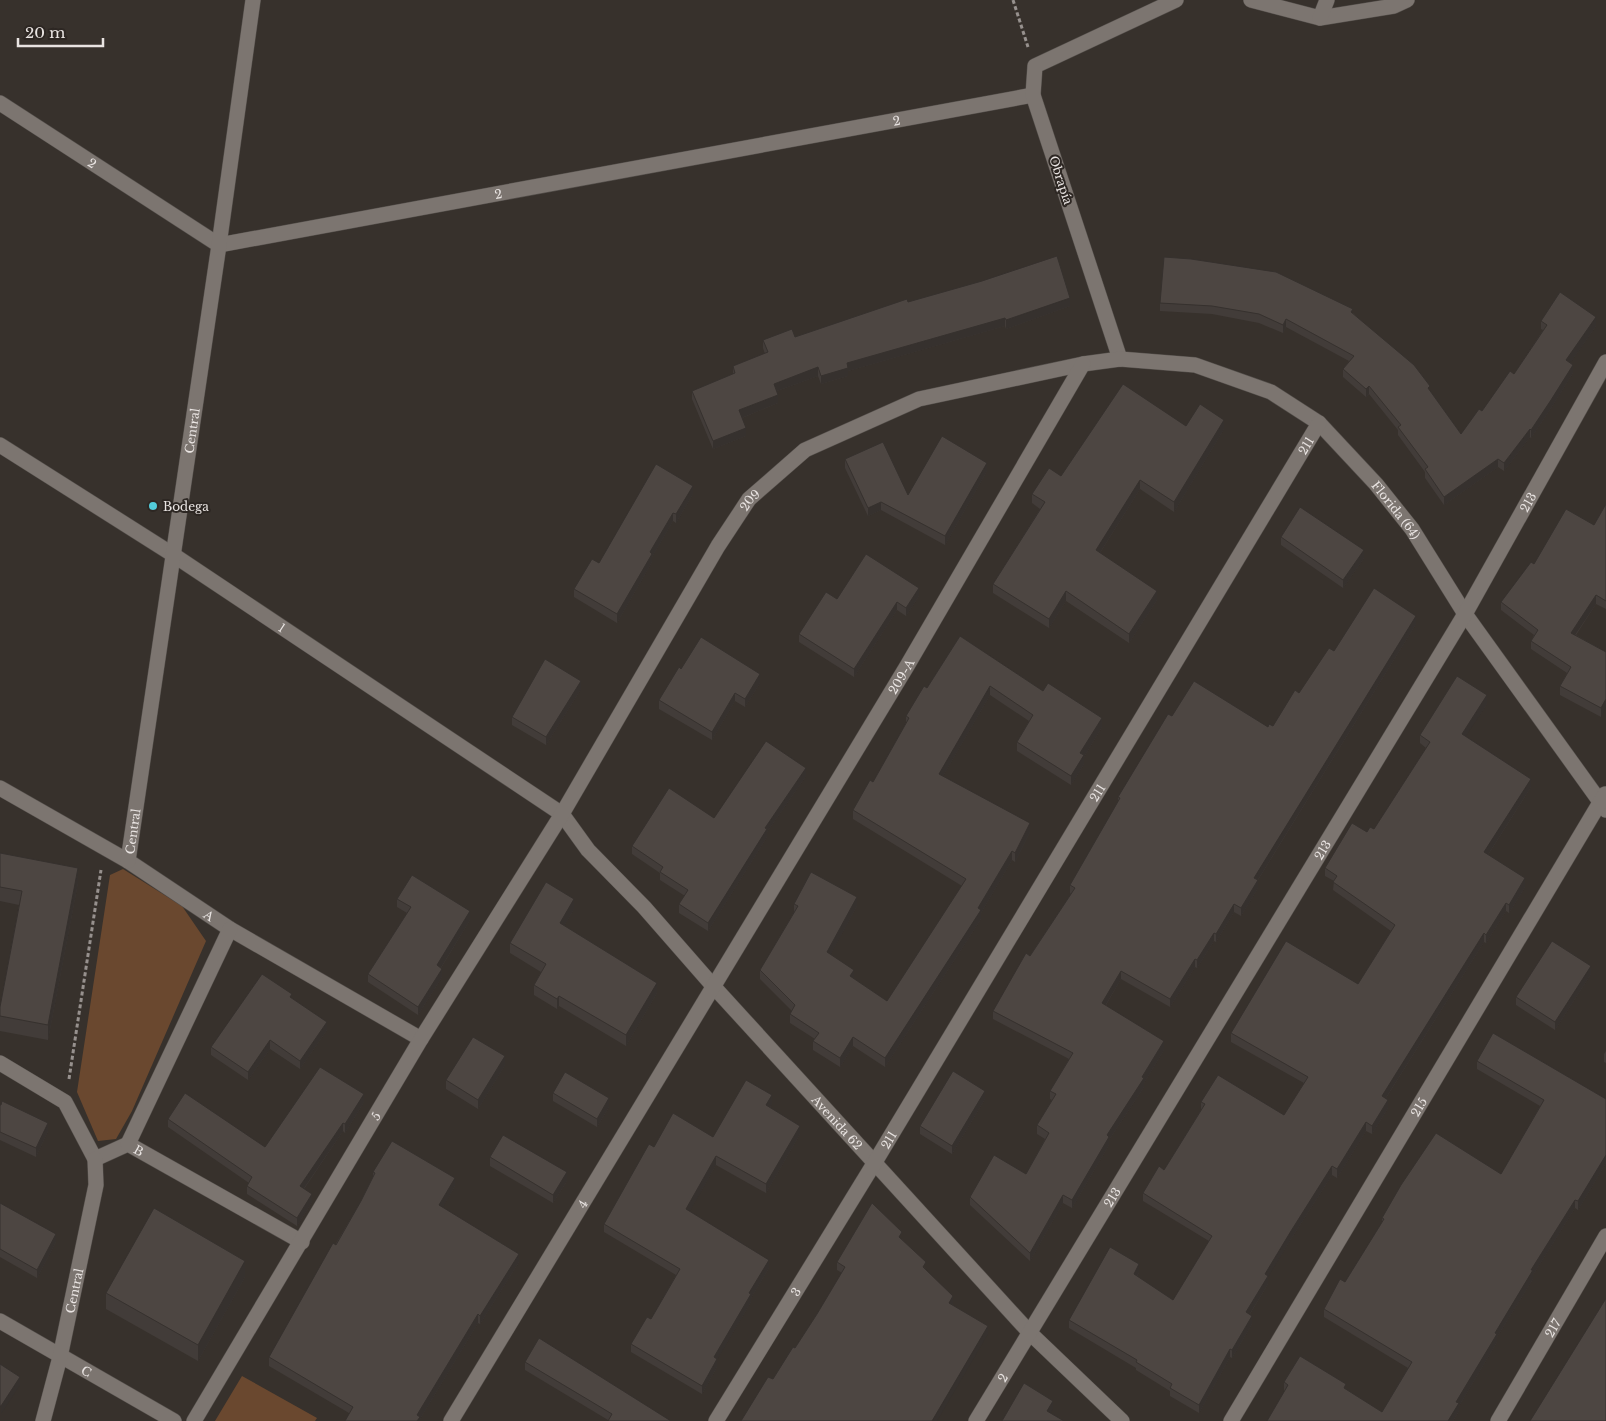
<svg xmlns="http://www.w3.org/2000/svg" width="1606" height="1421" viewBox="0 0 1606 1421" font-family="'Libre Baskerville',serif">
	<rect width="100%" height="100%" fill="#37312c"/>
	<path fill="#6a482f" d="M 123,869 L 182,906 L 206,941 L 132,1111 L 116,1139 L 98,1141 L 77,1092 L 110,875 Z
		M 242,1376 L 317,1418 L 315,1421 L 215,1421 Z"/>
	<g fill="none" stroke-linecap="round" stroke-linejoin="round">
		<defs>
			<g id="street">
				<path d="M 1251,0 L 1320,18 L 1394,6 L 1407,0"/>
				<path d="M 1320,18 L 1327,0"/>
				<path id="s1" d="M 0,103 L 219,245 L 1033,95"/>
				<path d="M 1120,359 L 1033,95 L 1035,66 L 1176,0"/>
				<path id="s2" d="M 0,445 L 172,554 L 562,814 L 588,850 L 644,907 L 714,987 L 1031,1334 L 1122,1421"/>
				<path id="s3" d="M 0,788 L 128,861 L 230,929 L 421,1039"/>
				<path id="s4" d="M 128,861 L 219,245 L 253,0"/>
				<path id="s5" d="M 0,1063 L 65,1102 L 95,1159 L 128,1144 L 302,1242"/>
				<path d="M 128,1144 L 230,929"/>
				<path id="s6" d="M 0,1321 L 174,1421"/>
				<path id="s7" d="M 43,1421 L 60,1357 L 96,1185 L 95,1159"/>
				<path id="s8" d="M 194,1421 L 421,1039 L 562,814 L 718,546 L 749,499 L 805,450 L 919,399 L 1083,364 L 1120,359 L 1195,365 L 1271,392 L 1319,423 L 1376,484 L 1412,529 L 1465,614 L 1606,810"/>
				<path id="s9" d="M 451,1421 L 907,666 L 1083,364"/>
				<path id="s10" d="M 716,1421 L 875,1162 L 1319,423"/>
				<path id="s11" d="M 976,1421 L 1465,614 L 1606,362"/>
				<path id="s12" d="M 1231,1421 L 1605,794"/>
				<path id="s13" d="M 1498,1421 L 1606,1236"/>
			</g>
		</defs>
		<use href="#street" stroke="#534e4a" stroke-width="16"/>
		<path stroke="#97918e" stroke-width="3" stroke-dasharray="4 2.5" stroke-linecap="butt" d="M 1013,0 L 1028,47
			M 69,1079 L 101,870"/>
		<use href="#street" stroke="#7c7570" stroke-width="15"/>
	</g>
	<path fill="#423c39" d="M 908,302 L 1070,306 L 1006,329 L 1005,326 L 848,371 L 848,376 L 821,384 L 818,376 L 777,391 L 778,403 L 742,418 L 746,436 L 713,449 L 692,399 L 692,391 L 733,374 L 733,366 L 765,354 L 763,348 L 763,340 L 795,337 Z
		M 1160,303 L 1353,313 L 1430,391 L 1461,434 L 1482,411 L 1514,374 L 1543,330 L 1541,329 L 1541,321 L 1596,326 L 1570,363 L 1573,373 L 1551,408 L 1531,438 L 1530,437 L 1504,471 L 1498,467 L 1444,505 L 1425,478 L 1425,472 L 1398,435 L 1398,430 L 1369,394 L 1366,397 L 1343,377 L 1343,369 L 1349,361 L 1286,327 L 1283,333 L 1259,323 L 1212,314 L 1160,311 Z
		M 1186,426 L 1224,429 L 1174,512 L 1140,489 L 1100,553 L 1157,600 L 1129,643 L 1066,601 L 1049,628 L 993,593 L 993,584 L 1040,509 L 1032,503 L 1032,494 L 1061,476 Z
		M 845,459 L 908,495 L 987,471 L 945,545 L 881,510 L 868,516 L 845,468 Z
		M 693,494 L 676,523 L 673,521 L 652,557 L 652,562 L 617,623 L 574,597 L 574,589 L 599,563 Z
		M 1606,504 L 1606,609 L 1596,604 L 1576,635 L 1606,652 L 1601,717 L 1560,695 L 1560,686 L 1567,673 L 1531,649 L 1531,641 L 1534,635 L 1501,610 L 1501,602 L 1534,564 L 1594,525 Z
		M 1281,537 L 1364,558 L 1343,588 L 1281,545 Z
		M 919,596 L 906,616 L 897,610 L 854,677 L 799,642 L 799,634 L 837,599 Z
		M 1416,624 L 1258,880 L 1258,888 L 1241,916 L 1234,912 L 1216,942 L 1214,941 L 1197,968 L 1195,967 L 1170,1007 L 1121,979 L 1106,1005 L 1164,1050 L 1144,1083 L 1144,1087 L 1109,1140 L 1109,1145 L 1072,1208 L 1063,1203 L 1030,1261 L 970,1205 L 970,1197 L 1026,1174 L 1045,1139 L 1037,1134 L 1037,1125 L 1052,1100 L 1050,1099 L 1050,1091 L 1069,1059 L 993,1019 L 993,1011 L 1071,894 L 1070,893 L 1070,885 L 1118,803 L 1118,797 L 1172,716 L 1268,727 L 1273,726 L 1334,651 Z
		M 960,636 L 1043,691 L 1102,727 L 1084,757 L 1084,764 L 1071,785 L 1017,751 L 1017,742 L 1029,721 L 990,695 L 943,776 L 1030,832 L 1015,862 L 1012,860 L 981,913 L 981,919 L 885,1067 L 853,1046 L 840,1067 L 813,1050 L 813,1041 L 815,1039 L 790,1023 L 790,1014 L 792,1011 L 760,979 L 760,970 L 794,912 L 794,904 L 857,906 L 830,955 L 854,979 L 887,1001 L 962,886 L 853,819 L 853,810 L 873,782 L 906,723 L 906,716 L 927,688 Z
		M 681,669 L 760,683 L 745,707 L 735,701 L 712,740 L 659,709 L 659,700 Z
		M 581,689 L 546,745 L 512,725 L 512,717 Z
		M 1487,704 L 1465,736 L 1531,787 L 1488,855 L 1525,887 L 1509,913 L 1506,911 L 1486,943 L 1484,942 L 1386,1098 L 1388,1108 L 1372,1134 L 1366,1131 L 1337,1178 L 1332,1175 L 1291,1239 L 1268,1276 L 1268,1284 L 1250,1314 L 1252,1324 L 1232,1358 L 1230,1357 L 1199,1413 L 1170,1396 L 1170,1391 L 1136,1370 L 1136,1368 L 1069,1328 L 1069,1320 L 1139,1272 L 1137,1277 L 1173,1300 L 1209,1241 L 1143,1201 L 1143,1193 L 1164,1170 L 1201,1110 L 1201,1102 L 1284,1115 L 1304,1083 L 1231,1042 L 1231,1033 L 1358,984 L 1391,931 L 1333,890 L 1334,881 L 1325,876 L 1325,868 L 1367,832 L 1374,829 L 1426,748 L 1420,743 L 1420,735 Z
		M 806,776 L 767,832 L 767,837 L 708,931 L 679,913 L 679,904 L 685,896 L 660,880 L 660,873 L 632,854 L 632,846 L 714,818 Z
		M 0,853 L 78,883 L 48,1040 L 0,1031 L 0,1007 L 19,905 L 0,901 Z
		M 397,899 L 470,920 L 441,968 L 442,977 L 418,1015 L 368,982 L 368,974 L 407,913 L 397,907 Z
		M 574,909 L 564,926 L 657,993 L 626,1046 L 559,1006 L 557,1009 L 534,995 L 534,985 L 541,972 L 510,953 L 510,943 Z
		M 1591,974 L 1555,1030 L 1516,1005 L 1516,997 Z
		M 292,998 L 327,1030 L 300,1069 L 270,1049 L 248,1080 L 211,1055 L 211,1047 Z
		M 1606,1051 L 1606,1063 L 1604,1062 L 1604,1054 Z
		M 1477,1061 L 1606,1099 L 1606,1163 L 1578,1210 L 1575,1208 L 1533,1275 L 1533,1279 L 1497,1337 L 1497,1342 L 1459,1406 L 1459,1411 L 1453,1421 L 1267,1421 L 1285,1391 L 1284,1391 L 1284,1382 L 1346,1390 L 1382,1412 L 1408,1368 L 1324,1317 L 1324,1309 L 1345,1282 L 1382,1223 L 1382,1218 L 1501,1174 L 1540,1106 L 1477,1069 Z
		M 505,1065 L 478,1109 L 446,1089 L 446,1080 Z
		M 553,1093 L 609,1107 L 597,1127 L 553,1101 Z
		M 985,1099 L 952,1154 L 920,1134 L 920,1126 Z
		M 364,1102 L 345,1133 L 343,1131 L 304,1189 L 312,1202 L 297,1226 L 247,1194 L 247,1186 L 249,1183 L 168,1127 L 168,1119 L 265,1147 Z
		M 772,1104 L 770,1107 L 800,1134 L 766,1193 L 716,1165 L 689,1212 L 769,1268 L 751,1298 L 751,1302 L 717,1359 L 717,1367 L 702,1394 L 631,1352 L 631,1344 L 651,1319 L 676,1275 L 604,1232 L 604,1224 L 713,1137 Z
		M 0,1105 L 48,1131 L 36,1157 L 0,1140 Z
		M 490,1157 L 567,1181 L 553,1203 L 490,1166 Z
		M 373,1172 L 455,1186 L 442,1208 L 519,1262 L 480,1324 L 478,1323 L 420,1419 L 420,1421 L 349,1413 L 269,1366 L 269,1357 L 361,1201 L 373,1177 Z
		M 0,1203 L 56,1242 L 37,1278 L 0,1257 Z
		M 902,1239 L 953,1304 L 953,1305 L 988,1334 L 773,1379 L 795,1348 L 817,1314 L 842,1273 L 837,1270 L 837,1262 Z
		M 245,1277 L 198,1361 L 106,1309 L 106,1293 Z
		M 525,1362 L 671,1421 L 608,1420 L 525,1370 Z"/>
	<path fill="#36312e" d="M 1070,298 L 1070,306 L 1006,329 L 1006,320 Z
		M 1596,317 L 1596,326 L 1566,369 L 1566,360 Z
		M 1005,318 L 1005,326 L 848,371 L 848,376 L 821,384 L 821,376 L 847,363 Z
		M 1286,319 L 1286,327 L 1283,333 L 1283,325 Z
		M 1573,365 L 1573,373 L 1551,408 L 1531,438 L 1531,430 Z
		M 818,367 L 818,376 L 774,392 L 774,384 Z
		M 1369,386 L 1369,394 L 1366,397 L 1366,389 Z
		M 778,395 L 778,403 L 739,419 L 739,410 Z
		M 1224,420 L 1224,429 L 1174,512 L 1174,502 Z
		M 746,428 L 746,436 L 713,449 L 713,441 Z
		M 1530,429 L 1530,437 L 1504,471 L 1504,463 Z
		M 1498,459 L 1498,467 L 1444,505 L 1444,497 Z
		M 987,463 L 987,471 L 945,545 L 945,536 Z
		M 1140,480 L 1140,489 L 1096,559 L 1096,550 Z
		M 693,486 L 693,494 L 676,523 L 676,514 Z
		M 881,502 L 881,510 L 868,516 L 868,508 Z
		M 673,513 L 673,521 L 652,557 L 652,562 L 617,623 L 617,614 L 650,552 Z
		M 1364,550 L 1364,558 L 1343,588 L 1343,580 Z
		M 919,588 L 919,596 L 906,616 L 906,608 Z
		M 1066,591 L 1066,601 L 1049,628 L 1049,619 Z
		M 1157,591 L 1157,600 L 1129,643 L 1129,634 Z
		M 1596,595 L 1596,604 L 1571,641 L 1571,633 Z
		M 897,602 L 897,610 L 854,677 L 854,669 Z
		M 1416,616 L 1416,624 L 1254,886 L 1254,878 Z
		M 760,674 L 760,683 L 745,707 L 745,699 Z
		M 581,681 L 581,689 L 546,745 L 546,737 Z
		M 990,686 L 990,695 L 939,783 L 939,774 Z
		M 735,693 L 735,701 L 712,740 L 712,732 Z
		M 1487,695 L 1487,704 L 1462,742 L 1462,734 Z
		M 1606,699 L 1606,707 L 1601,717 L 1601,708 Z
		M 1102,718 L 1102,727 L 1084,757 L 1084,764 L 1071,785 L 1071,776 L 1080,753 Z
		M 806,768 L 806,776 L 767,832 L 767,837 L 708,931 L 708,923 L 765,828 Z
		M 1531,779 L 1531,787 L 1484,861 L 1484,852 Z
		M 1030,823 L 1030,832 L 1015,862 L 1015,853 Z
		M 1012,851 L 1012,860 L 981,913 L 981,919 L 885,1067 L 885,1058 L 978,908 Z
		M 78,868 L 78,883 L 48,1040 L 48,1025 Z
		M 1525,878 L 1525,887 L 1509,913 L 1509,905 Z
		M 1258,880 L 1258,888 L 1241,916 L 1241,908 Z
		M 857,897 L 857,906 L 827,961 L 827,952 Z
		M 574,899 L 574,909 L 560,933 L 560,923 Z
		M 1506,903 L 1506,911 L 1486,943 L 1486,935 Z
		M 1234,904 L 1234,912 L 1216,942 L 1216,934 Z
		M 470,911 L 470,920 L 437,974 L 437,965 Z
		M 1214,933 L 1214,941 L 1197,968 L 1197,960 Z
		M 1484,933 L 1484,942 L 1382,1104 L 1382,1096 Z
		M 1195,959 L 1195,967 L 1170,1007 L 1170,999 Z
		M 1591,966 L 1591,974 L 1555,1030 L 1555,1022 Z
		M 442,969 L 442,977 L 418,1015 L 418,1007 Z
		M 854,970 L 854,979 L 850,976 Z
		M 1121,971 L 1121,979 L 1102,1011 L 1102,1003 Z
		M 657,983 L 657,993 L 626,1046 L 626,1035 Z
		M 559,996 L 559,1006 L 557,1009 L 557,999 Z
		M 327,1022 L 327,1030 L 300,1069 L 300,1061 Z
		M 853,1037 L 853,1046 L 840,1067 L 840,1058 Z
		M 270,1040 L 270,1049 L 248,1080 L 248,1072 Z
		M 1164,1041 L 1164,1050 L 1144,1083 L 1144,1087 L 1109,1140 L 1109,1145 L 1072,1208 L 1072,1200 L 1107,1135 Z
		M 505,1056 L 505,1065 L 478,1109 L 478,1100 Z
		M 985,1091 L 985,1099 L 952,1154 L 952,1146 Z
		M 364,1094 L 364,1102 L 345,1133 L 345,1124 Z
		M 772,1095 L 772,1104 L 766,1114 L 766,1105 Z
		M 609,1098 L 609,1107 L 597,1127 L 597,1119 Z
		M 1388,1100 L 1388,1108 L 1372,1134 L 1372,1126 Z
		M 1366,1122 L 1366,1131 L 1337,1178 L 1337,1169 Z
		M 48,1123 L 48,1131 L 36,1157 L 36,1148 Z
		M 343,1123 L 343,1131 L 300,1194 L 300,1186 Z
		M 800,1126 L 800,1134 L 766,1193 L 766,1184 Z
		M 1606,1155 L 1606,1163 L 1578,1210 L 1578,1201 Z
		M 716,1156 L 716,1165 L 686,1218 L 686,1209 Z
		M 1332,1166 L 1332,1175 L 1291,1239 L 1265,1282 L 1265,1274 L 1291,1231 Z
		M 567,1172 L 567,1181 L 553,1203 L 553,1195 Z
		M 455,1178 L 455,1186 L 439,1214 L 439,1205 Z
		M 312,1194 L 312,1202 L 297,1226 L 297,1218 Z
		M 1063,1195 L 1063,1203 L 1030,1261 L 1030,1253 Z
		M 1575,1200 L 1575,1208 L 1533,1275 L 1533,1279 L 1497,1337 L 1497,1342 L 1459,1406 L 1459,1411 L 1453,1421 L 1448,1421 L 1456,1402 L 1531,1270 Z
		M 56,1234 L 56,1242 L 37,1278 L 37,1270 Z
		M 519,1254 L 519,1262 L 480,1324 L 480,1316 Z
		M 769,1260 L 769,1268 L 751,1298 L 751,1302 L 714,1365 L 714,1357 L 749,1293 Z
		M 245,1261 L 245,1277 L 198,1361 L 198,1345 Z
		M 1139,1264 L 1139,1272 L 1134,1282 L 1134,1274 Z
		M 1268,1276 L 1268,1284 L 1246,1320 L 1246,1312 Z
		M 953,1296 L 953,1304 L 949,1311 L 949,1303 Z
		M 478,1314 L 478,1323 L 420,1419 L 420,1421 L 417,1421 L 417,1415 Z
		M 1252,1316 L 1252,1324 L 1232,1358 L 1232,1350 Z
		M 988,1326 L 988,1334 L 937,1421 L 932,1421 Z
		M 1230,1349 L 1230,1357 L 1199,1413 L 1199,1405 Z
		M 717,1359 L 717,1367 L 702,1394 L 702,1386 Z
		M 20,1377 L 20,1385 L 1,1414 L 1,1406 Z
		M 1053,1401 L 1053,1409 L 1047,1419 L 1047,1411 Z"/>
	<path fill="#4d4642" stroke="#36312e" d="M 1057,256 L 1070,298 L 1006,320 L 1005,318 L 847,363 L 848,368 L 821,376 L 818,367 L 774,384 L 778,395 L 739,410 L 746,428 L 713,441 L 692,391 L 735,373 L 733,366 L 768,352 L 763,340 L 792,329 L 795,337 L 907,299 L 908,302 L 982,281 Z
		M 1164,257 L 1191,259 L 1276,272 L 1353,309 L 1351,312 L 1414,365 L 1430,386 L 1428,388 L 1461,434 L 1479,409 L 1482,411 L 1510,371 L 1514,374 L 1547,325 L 1541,321 L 1560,292 L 1596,317 L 1566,360 L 1573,365 L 1551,400 L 1531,430 L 1530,429 L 1504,463 L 1498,459 L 1444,497 L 1425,469 L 1428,467 L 1398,427 L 1401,425 L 1369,386 L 1366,389 L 1343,369 L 1354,356 L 1286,319 L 1283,325 L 1259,314 L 1212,306 L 1160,303 Z
		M 1123,384 L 1186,426 L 1200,404 L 1224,420 L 1174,502 L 1140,480 L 1096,550 L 1157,591 L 1129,634 L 1066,591 L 1049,619 L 993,584 L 1045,502 L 1032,494 L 1049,468 L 1061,476 Z
		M 942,436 L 987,463 L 945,536 L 881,502 L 868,508 L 845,459 L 883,442 L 908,495 Z
		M 656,464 L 693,486 L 676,514 L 673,513 L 650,552 L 652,554 L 617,614 L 574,589 L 592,559 L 599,563 Z
		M 1606,504 L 1606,601 L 1596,595 L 1571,633 L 1606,652 L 1606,699 L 1601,708 L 1560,686 L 1571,667 L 1531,641 L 1538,630 L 1501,602 L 1531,562 L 1534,564 L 1566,509 L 1594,525 Z
		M 1300,507 L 1364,550 L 1343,580 L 1281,537 Z
		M 866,554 L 919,588 L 906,608 L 897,602 L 854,669 L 799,634 L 826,592 L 837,599 Z
		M 1374,588 L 1416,616 L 1254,878 L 1258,880 L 1241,908 L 1234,904 L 1216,934 L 1214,933 L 1197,960 L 1195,959 L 1170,999 L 1121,971 L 1102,1003 L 1164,1041 L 1142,1077 L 1144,1078 L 1107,1135 L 1109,1137 L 1072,1200 L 1063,1195 L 1030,1253 L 970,1197 L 994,1155 L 1026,1174 L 1049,1133 L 1037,1125 L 1056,1094 L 1050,1091 L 1073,1053 L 993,1011 L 1026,953 L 1030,956 L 1075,888 L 1070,885 L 1120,798 L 1118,797 L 1168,714 L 1172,716 L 1194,681 L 1268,727 L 1269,724 L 1273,726 L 1295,690 L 1299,693 L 1329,648 L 1334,651 Z
		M 960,636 L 1043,691 L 1048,683 L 1102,718 L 1080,753 L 1084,755 L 1071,776 L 1017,742 L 1033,715 L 990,686 L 939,774 L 1030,823 L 1015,853 L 1012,851 L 978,908 L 981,910 L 885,1058 L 853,1037 L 840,1058 L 813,1041 L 819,1033 L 790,1014 L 795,1005 L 760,970 L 798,906 L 794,904 L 811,872 L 857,897 L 827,952 L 854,970 L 850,976 L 887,1001 L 966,879 L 853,810 L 870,780 L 873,782 L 909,718 L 906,716 L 924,686 L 927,688 Z
		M 701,637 L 760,674 L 745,699 L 735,693 L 712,732 L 659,700 L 679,667 L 681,669 Z
		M 545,659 L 581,681 L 546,737 L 512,717 Z
		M 1457,676 L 1487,695 L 1462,734 L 1531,779 L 1484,852 L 1525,878 L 1509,905 L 1506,903 L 1486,935 L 1484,933 L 1382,1096 L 1388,1100 L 1372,1126 L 1366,1122 L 1337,1169 L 1332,1166 L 1291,1231 L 1265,1274 L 1268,1276 L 1246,1312 L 1252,1316 L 1232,1350 L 1230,1349 L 1199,1405 L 1170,1388 L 1172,1384 L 1136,1362 L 1137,1360 L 1069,1320 L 1110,1247 L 1139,1264 L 1134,1274 L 1173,1300 L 1212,1236 L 1143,1193 L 1159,1166 L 1164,1170 L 1205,1104 L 1201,1102 L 1218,1075 L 1284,1115 L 1308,1077 L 1231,1033 L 1286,941 L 1358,984 L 1395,925 L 1333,882 L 1337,876 L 1325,868 L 1352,823 L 1367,832 L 1370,827 L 1374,829 L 1430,742 L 1420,735 Z
		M 766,741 L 806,768 L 765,828 L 767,829 L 708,923 L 679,904 L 688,890 L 660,872 L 663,867 L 632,846 L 669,788 L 714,818 Z
		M 0,853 L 78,868 L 48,1025 L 0,1016 L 0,1007 L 22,891 L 0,887 Z
		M 412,875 L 470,911 L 437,965 L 442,969 L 418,1007 L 368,974 L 411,907 L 397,899 Z
		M 546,882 L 574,899 L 560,923 L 657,983 L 626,1035 L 559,996 L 557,999 L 534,985 L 546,964 L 510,943 Z
		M 1552,941 L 1591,966 L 1555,1022 L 1516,997 Z
		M 262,974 L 292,994 L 290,997 L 327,1022 L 300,1061 L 270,1040 L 248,1072 L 211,1047 Z
		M 1493,1033 L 1606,1099 L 1606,1155 L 1578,1201 L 1575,1200 L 1531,1270 L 1533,1270 L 1495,1333 L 1497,1334 L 1456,1402 L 1459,1403 L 1448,1421 L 1267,1421 L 1288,1385 L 1284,1382 L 1300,1356 L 1346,1384 L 1344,1388 L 1382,1412 L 1412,1362 L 1324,1309 L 1340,1279 L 1345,1282 L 1384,1219 L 1382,1218 L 1401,1185 L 1436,1133 L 1501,1174 L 1544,1100 L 1477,1061 Z
		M 473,1037 L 505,1056 L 478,1100 L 446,1080 Z
		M 320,1067 L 364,1094 L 345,1124 L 343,1123 L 300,1186 L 312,1194 L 297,1218 L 247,1186 L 252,1177 L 168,1119 L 185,1093 L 265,1147 Z
		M 953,1071 L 985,1091 L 952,1146 L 920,1126 Z
		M 565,1072 L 609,1098 L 597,1119 L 553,1093 Z
		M 746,1080 L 772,1095 L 766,1105 L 800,1126 L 766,1184 L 716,1156 L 686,1209 L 769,1260 L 749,1293 L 751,1294 L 714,1357 L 717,1359 L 702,1386 L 631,1344 L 647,1317 L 651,1319 L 680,1269 L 604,1224 L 649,1144 L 654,1147 L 673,1113 L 713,1137 Z
		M 2,1101 L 48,1123 L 36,1148 L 0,1132 L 0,1105 L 1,1105 Z
		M 503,1135 L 567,1172 L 553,1195 L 490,1157 Z
		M 392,1141 L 455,1178 L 439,1205 L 519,1254 L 480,1316 L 478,1314 L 417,1415 L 420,1417 L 417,1421 L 345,1421 L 353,1407 L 269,1357 L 333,1243 L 336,1245 L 361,1201 L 375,1173 L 373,1172 Z
		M 0,1203 L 56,1234 L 37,1270 L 0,1249 Z
		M 872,1203 L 902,1232 L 899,1237 L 926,1262 L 923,1267 L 953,1296 L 949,1303 L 988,1326 L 932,1421 L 741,1421 L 768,1377 L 773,1379 L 793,1347 L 795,1348 L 817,1314 L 845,1267 L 837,1262 Z
		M 154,1208 L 245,1261 L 198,1345 L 106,1293 Z
		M 1606,1298 L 1606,1421 L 1530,1421 L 1605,1300 Z
		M 539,1338 L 671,1421 L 608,1421 L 612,1414 L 525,1362 Z
		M 0,1364 L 20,1377 L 1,1406 L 0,1406 Z
		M 1024,1383 L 1053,1401 L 1047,1411 L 1064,1421 L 1002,1421 Z"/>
	<circle fill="#52cbd9" stroke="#2d2723" stroke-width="2" cx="153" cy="506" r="5"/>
	<g text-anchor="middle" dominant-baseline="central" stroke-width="4" stroke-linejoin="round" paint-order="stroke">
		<g font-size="12" fill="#e9e4e2" stroke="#2d2723">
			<text stroke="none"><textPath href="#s1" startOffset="950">2</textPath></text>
			<text stroke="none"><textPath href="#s1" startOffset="110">2</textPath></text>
			<text transform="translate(1061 180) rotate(72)">Obrapía</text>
			<text stroke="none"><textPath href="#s1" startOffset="545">2</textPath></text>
			<text stroke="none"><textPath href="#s4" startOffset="435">Central</textPath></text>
			<text stroke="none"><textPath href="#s10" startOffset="1140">211</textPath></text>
			<text stroke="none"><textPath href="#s8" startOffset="1076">209</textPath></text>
			<text stroke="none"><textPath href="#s11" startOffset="1072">213</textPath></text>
			<text stroke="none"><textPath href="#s8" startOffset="1810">Florida (64)</textPath></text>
			<text stroke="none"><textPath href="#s2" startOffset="336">1</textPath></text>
			<text stroke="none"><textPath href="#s9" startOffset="870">209-A</textPath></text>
			<text stroke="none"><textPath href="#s10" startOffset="735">211</textPath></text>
			<text stroke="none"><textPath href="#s4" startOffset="30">Central</textPath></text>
			<text stroke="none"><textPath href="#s11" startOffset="668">213</textPath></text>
			<text stroke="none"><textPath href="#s3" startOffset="245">A</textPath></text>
			<text stroke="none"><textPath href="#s12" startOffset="366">215</textPath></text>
			<text stroke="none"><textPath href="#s8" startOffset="355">5</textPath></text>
			<text stroke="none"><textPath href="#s2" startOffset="1086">Avenida 62</textPath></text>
			<text stroke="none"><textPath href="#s10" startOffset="330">211</textPath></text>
			<text stroke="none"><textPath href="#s5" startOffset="189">B</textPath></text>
			<text stroke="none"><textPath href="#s11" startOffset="262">213</textPath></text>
			<text stroke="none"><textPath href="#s9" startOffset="254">4</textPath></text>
			<text stroke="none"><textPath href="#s7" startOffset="134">Central</textPath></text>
			<text stroke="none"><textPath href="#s10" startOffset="152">3</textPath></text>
			<text stroke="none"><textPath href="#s13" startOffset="108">217</textPath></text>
			<text stroke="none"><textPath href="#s6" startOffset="100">C</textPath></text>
			<text stroke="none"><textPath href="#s11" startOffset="51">2</textPath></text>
		</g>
		<g font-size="12" fill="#e9e4e2" stroke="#2d2723" text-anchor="start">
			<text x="163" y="506">Bodega</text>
		</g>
	</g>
	<path d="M18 38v8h85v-8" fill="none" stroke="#e9e4e2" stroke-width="2.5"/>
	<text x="25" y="38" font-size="15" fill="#e9e4e2" stroke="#2d2723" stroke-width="4" paint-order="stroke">20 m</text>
</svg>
